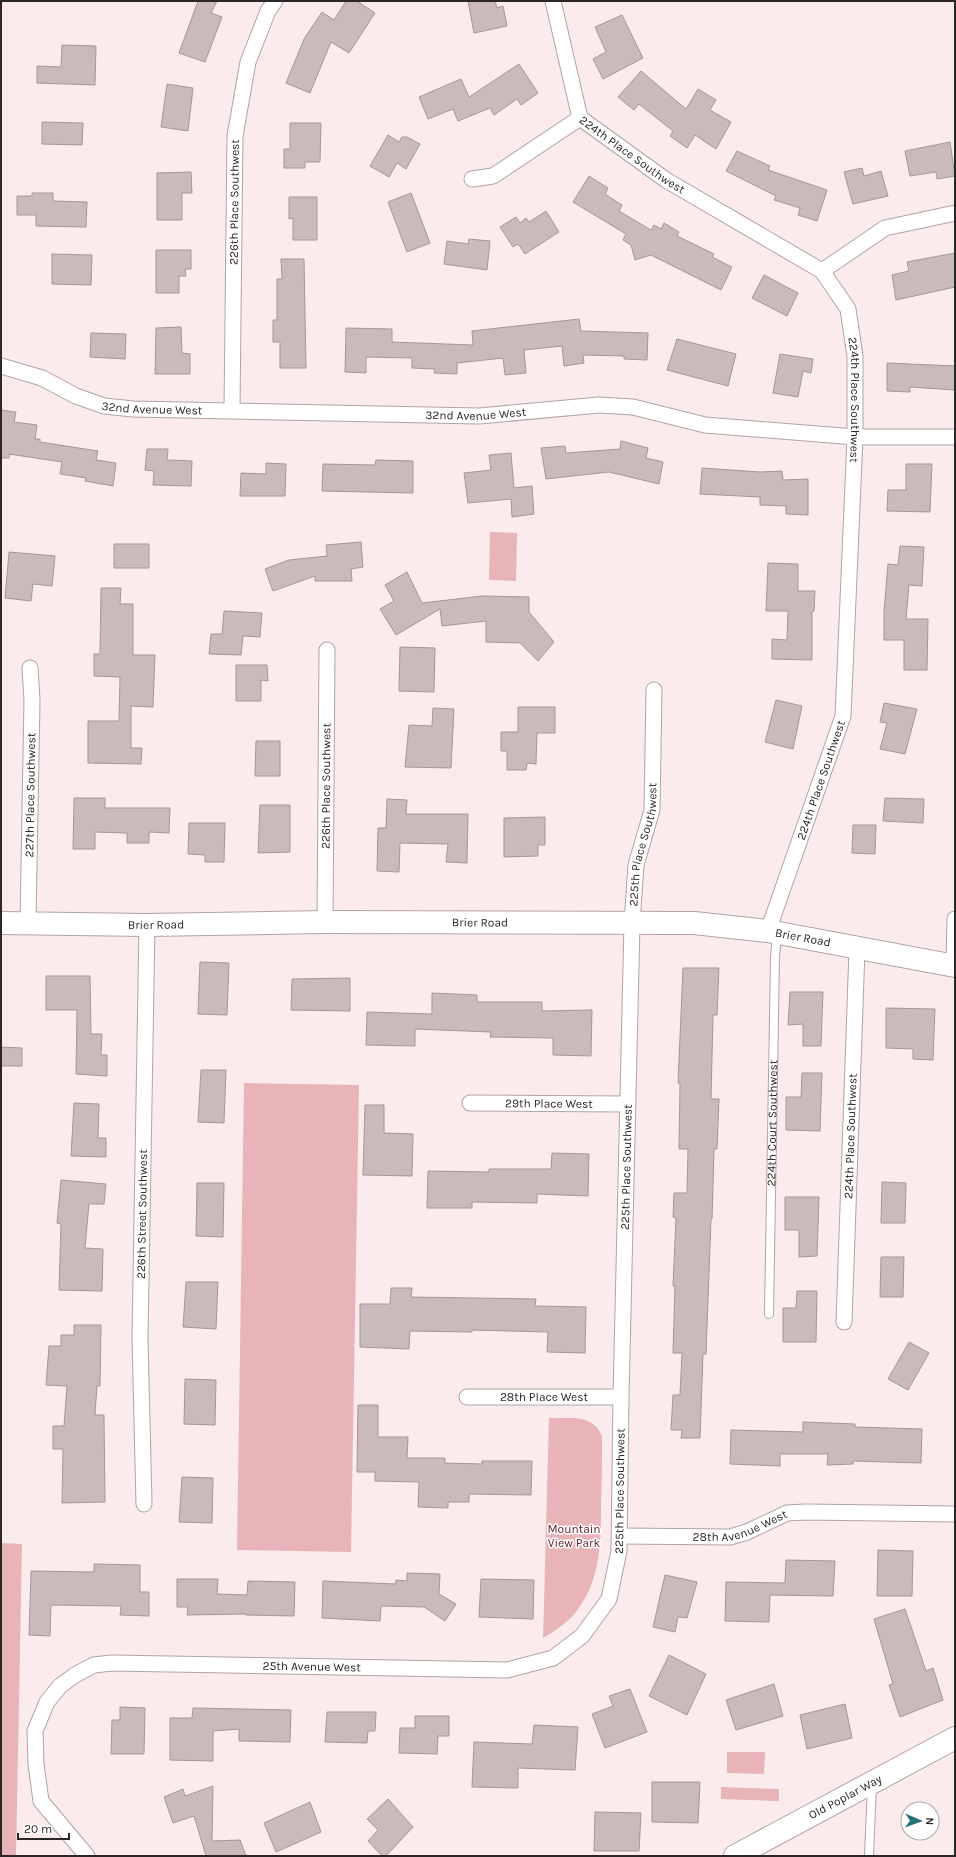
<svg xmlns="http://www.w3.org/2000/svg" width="956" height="1857" viewBox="0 0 956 1857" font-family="Karla,sans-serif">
	<rect width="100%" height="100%" fill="#fbebec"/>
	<path fill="#e8b4b8" d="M 490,532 L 517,533 L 516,581 L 489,580 Z
		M 244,1083 L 359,1085 L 351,1552 L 237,1550 Z
		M 549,1418 C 571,1419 592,1413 602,1436 C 602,1458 602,1481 601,1503 C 601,1541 601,1580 576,1612 C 567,1623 555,1631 543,1638 Z
		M 1,1543 L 22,1544 L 16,1856 L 1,1856 Z
		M 727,1752 L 765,1752 L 764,1774 L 727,1773 Z
		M 721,1787 L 779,1789 L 779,1801 L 721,1799 Z"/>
	<path fill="#cababb" stroke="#a59697" d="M 198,1 L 217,1 L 211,13 L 222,17 L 205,62 L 179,53 Z
		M 346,1 L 357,1 L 375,13 L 349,53 L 331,42 L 310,93 L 286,83 L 304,39 L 322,12 L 334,20 Z
		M 468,1 L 495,1 L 497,8 L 503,6 L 507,26 L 474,33 Z
		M 622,15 L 643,58 L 603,79 L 593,59 L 606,52 L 595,27 Z
		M 62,45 L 96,46 L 95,85 L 37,83 L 37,66 L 61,67 Z
		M 519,64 L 538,93 L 521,105 L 517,99 L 494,115 L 490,108 L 458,121 L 453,109 L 428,119 L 419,97 L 461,79 L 469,97 Z
		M 641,71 L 686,109 L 698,89 L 716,100 L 710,110 L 731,122 L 716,149 L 695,135 L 687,148 L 670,136 L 673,131 L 639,104 L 634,110 L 618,97 Z
		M 167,84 L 193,88 L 188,131 L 161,127 Z
		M 42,122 L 83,123 L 82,145 L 42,144 Z
		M 290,123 L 321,123 L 320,162 L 305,162 L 305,168 L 284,168 L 284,149 L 290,149 Z
		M 388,135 L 399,142 L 402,137 L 407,137 L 420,144 L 406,169 L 397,163 L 389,177 L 370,166 Z
		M 950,142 L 955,176 L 937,179 L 936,172 L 910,176 L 905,151 Z
		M 737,151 L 770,166 L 768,170 L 827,190 L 817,221 L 798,215 L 800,208 L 774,200 L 776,196 L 726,171 Z
		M 862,168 L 864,176 L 881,171 L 888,196 L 853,204 L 844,172 Z
		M 191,172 L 192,193 L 182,193 L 182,220 L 157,220 L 157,173 Z
		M 589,176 L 608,188 L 605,194 L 622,205 L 619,211 L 651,230 L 654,225 L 661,229 L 664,223 L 679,232 L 677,236 L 714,254 L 712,257 L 732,267 L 721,290 L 651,255 L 635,260 L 631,245 L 623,240 L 626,234 L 573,202 Z
		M 32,193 L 53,193 L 53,201 L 87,202 L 86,227 L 36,226 L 36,215 L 17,215 L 17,196 L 32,196 Z
		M 411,193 L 430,243 L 407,252 L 388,202 Z
		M 289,197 L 317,197 L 317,240 L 293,240 L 293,218 L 289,219 Z
		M 546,211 L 559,232 L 525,254 L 518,244 L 513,247 L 500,227 L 516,217 L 520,223 L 526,218 L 529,222 Z
		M 469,239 L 490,241 L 487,270 L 444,264 L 447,241 L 468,244 Z
		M 156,250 L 191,250 L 191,269 L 185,269 L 186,276 L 179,276 L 179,293 L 156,293 Z
		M 955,253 L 955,287 L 896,300 L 892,275 L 909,271 L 907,262 Z
		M 52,254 L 92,255 L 91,285 L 52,284 Z
		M 281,259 L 304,259 L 306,368 L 280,368 L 280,342 L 273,342 L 273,320 L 277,320 L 277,279 L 282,279 Z
		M 764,275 L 798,293 L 787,316 L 752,298 Z
		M 579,319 L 581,331 L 648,333 L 647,360 L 624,359 L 624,356 L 583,355 L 584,363 L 564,366 L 562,346 L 524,350 L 526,373 L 505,375 L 503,358 L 457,363 L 457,374 L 434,373 L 435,369 L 412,368 L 412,358 L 366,357 L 366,373 L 345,372 L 346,328 L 392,329 L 392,342 L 473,345 L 472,331 Z
		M 181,327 L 182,353 L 190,354 L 190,374 L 155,374 L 156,328 Z
		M 91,333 L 126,334 L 125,359 L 90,357 Z
		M 677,339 L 736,354 L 728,386 L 667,370 Z
		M 780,354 L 813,359 L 811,373 L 803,371 L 798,397 L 773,393 Z
		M 887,363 L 955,366 L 955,390 L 910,387 L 910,392 L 887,391 Z
		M 1,410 L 16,412 L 14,422 L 37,425 L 35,439 L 40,439 L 40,442 L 98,451 L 96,460 L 116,463 L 113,486 L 85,481 L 86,478 L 60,474 L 62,462 L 9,454 L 9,458 L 1,458 Z
		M 621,441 L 648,448 L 646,458 L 663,462 L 659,484 L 609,472 L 546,479 L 541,448 L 565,446 L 566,453 L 620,449 Z
		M 147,449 L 168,449 L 167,460 L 192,461 L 191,486 L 153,485 L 154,471 L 145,470 Z
		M 511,453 L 514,488 L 532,486 L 534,514 L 512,517 L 511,499 L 468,503 L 464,473 L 491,470 L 489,455 Z
		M 376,460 L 413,461 L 413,493 L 322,491 L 323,464 L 375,465 Z
		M 266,463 L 286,464 L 285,496 L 240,496 L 241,473 L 266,474 Z
		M 906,464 L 932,464 L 930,512 L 887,511 L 888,490 L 906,490 Z
		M 702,468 L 760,472 L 782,471 L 783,480 L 808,479 L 808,515 L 786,514 L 786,506 L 760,505 L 760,497 L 700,494 Z
		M 361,542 L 363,567 L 351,569 L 352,581 L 315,581 L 315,576 L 273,591 L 265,569 L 289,560 L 327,556 L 326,545 Z
		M 114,544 L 149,544 L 149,568 L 114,568 Z
		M 900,546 L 924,547 L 922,586 L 909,585 L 906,619 L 928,619 L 927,670 L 904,670 L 904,640 L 884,640 L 884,611 L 888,564 L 898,565 Z
		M 9,552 L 55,556 L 52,586 L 33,584 L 31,601 L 5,598 Z
		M 768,563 L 798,564 L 798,591 L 815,591 L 814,611 L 812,611 L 812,660 L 772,659 L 772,639 L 787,640 L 788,611 L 766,611 Z
		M 407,572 L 422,603 L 482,596 L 529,597 L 529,612 L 554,642 L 538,661 L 520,643 L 486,642 L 486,621 L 442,626 L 440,609 L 396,635 L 380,609 L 394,601 L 385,585 Z
		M 101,588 L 121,588 L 120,604 L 133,604 L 133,655 L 155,655 L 153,707 L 131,706 L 131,748 L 142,748 L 141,764 L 88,763 L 88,721 L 119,721 L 120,677 L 94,676 L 94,654 L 100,654 Z
		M 224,611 L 262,613 L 260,637 L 243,636 L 241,655 L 209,654 L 211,634 L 222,634 Z
		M 400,647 L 435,648 L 434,692 L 399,691 Z
		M 236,665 L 267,665 L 268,681 L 261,680 L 261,701 L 236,701 Z
		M 776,700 L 802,706 L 793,749 L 765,742 Z
		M 884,703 L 917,709 L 905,754 L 880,749 L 887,723 L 880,722 Z
		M 518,707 L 555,707 L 555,733 L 537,733 L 536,764 L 527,763 L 526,770 L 507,770 L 507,751 L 501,751 L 501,732 L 518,732 Z
		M 433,708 L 454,709 L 451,768 L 405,767 L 409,725 L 432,726 Z
		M 256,741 L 280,741 L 280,776 L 255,776 Z
		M 74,798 L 105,798 L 105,808 L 170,808 L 169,833 L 149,832 L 149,843 L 127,843 L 127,833 L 95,832 L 95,849 L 73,849 Z
		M 885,798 L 924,799 L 923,823 L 883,821 Z
		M 387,799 L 407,800 L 406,814 L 468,814 L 467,863 L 446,862 L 448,844 L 400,843 L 399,872 L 377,871 L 378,828 L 386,828 Z
		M 260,805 L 290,805 L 290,852 L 258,853 Z
		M 545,817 L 545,845 L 538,845 L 538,856 L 504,857 L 504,818 Z
		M 189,823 L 225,823 L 224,862 L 205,862 L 205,855 L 188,854 Z
		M 853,825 L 876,825 L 875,854 L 852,853 Z
		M 200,962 L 229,963 L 227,1015 L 198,1014 Z
		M 683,968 L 719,968 L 717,1015 L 713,1015 L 711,1099 L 719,1099 L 717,1149 L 714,1149 L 712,1219 L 711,1219 L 706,1354 L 703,1354 L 700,1438 L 681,1438 L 682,1430 L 671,1430 L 673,1395 L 680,1395 L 682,1353 L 673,1353 L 675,1286 L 673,1286 L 676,1218 L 673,1217 L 674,1193 L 687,1193 L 688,1149 L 679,1149 L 680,1083 L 678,1083 Z
		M 46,976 L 90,976 L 91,1034 L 102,1034 L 101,1055 L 107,1055 L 107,1076 L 76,1074 L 77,1010 L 46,1010 Z
		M 350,978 L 350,1011 L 291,1010 L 292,979 Z
		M 790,992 L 823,992 L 821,1046 L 803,1046 L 803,1024 L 788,1025 Z
		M 432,993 L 477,995 L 477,1002 L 542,1002 L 542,1011 L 592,1010 L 591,1056 L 553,1055 L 553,1038 L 490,1037 L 491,1032 L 415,1029 L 415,1046 L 366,1045 L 367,1012 L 432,1014 Z
		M 886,1008 L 935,1009 L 933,1060 L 913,1059 L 913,1049 L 886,1048 Z
		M 1,1047 L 22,1048 L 22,1066 L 1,1066 Z
		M 201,1070 L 226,1070 L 224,1123 L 198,1122 Z
		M 802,1073 L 822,1073 L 820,1131 L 786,1130 L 786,1097 L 801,1097 Z
		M 74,1103 L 99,1104 L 98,1138 L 106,1138 L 106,1157 L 71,1156 Z
		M 365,1105 L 384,1105 L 384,1133 L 413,1134 L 412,1176 L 363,1175 Z
		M 552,1153 L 589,1154 L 588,1196 L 537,1194 L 537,1203 L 472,1202 L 472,1208 L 427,1208 L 428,1171 L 489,1172 L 489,1169 L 551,1169 Z
		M 61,1180 L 106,1184 L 104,1204 L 89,1204 L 85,1248 L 103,1249 L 102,1291 L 59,1290 L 61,1224 L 57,1223 Z
		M 882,1182 L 906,1183 L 905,1223 L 881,1223 Z
		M 197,1183 L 224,1183 L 223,1237 L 196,1236 Z
		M 785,1197 L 819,1197 L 817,1256 L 799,1257 L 799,1230 L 785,1230 Z
		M 881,1257 L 904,1257 L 903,1297 L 880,1297 Z
		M 186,1282 L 218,1282 L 216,1329 L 183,1327 Z
		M 391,1288 L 412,1288 L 411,1297 L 536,1299 L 535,1306 L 586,1307 L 585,1353 L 547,1352 L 548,1332 L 472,1330 L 472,1332 L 410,1331 L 409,1349 L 360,1347 L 360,1304 L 390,1304 Z
		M 797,1291 L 817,1291 L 816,1342 L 783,1342 L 783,1308 L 796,1308 Z
		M 74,1325 L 101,1325 L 100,1386 L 97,1386 L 95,1415 L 104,1415 L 105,1502 L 62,1503 L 63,1449 L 53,1449 L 53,1426 L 64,1426 L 67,1386 L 46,1385 L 49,1346 L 61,1346 L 61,1335 L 74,1335 Z
		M 909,1342 L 929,1353 L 908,1390 L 888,1379 Z
		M 185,1379 L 216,1380 L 215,1425 L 184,1424 Z
		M 358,1405 L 378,1405 L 378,1437 L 408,1437 L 407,1458 L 445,1458 L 445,1463 L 482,1464 L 482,1461 L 532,1461 L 531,1495 L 469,1494 L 469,1502 L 448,1502 L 448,1508 L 418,1507 L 419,1482 L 375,1481 L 375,1472 L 357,1472 Z
		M 803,1422 L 855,1424 L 855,1427 L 922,1429 L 921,1463 L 853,1461 L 853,1464 L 827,1465 L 828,1454 L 780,1454 L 780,1466 L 730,1464 L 731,1430 L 803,1432 Z
		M 182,1477 L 213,1478 L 212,1523 L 179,1522 Z
		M 878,1550 L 913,1551 L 912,1596 L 877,1596 Z
		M 786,1560 L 835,1561 L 833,1596 L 770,1595 L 769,1622 L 725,1621 L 726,1582 L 785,1583 Z
		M 94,1564 L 140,1565 L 140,1592 L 149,1592 L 149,1616 L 120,1615 L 121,1606 L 51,1605 L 50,1636 L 29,1635 L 31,1571 L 94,1572 Z
		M 407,1573 L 440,1574 L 439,1594 L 456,1604 L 445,1621 L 424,1607 L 381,1606 L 380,1621 L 322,1618 L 323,1581 L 396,1584 L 396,1580 L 407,1581 Z
		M 665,1575 L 697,1582 L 687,1618 L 678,1617 L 675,1632 L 653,1627 Z
		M 177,1579 L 218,1579 L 217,1594 L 247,1595 L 248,1581 L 295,1582 L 294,1616 L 246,1615 L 246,1614 L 187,1615 L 188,1607 L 177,1607 Z
		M 481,1579 L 534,1580 L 533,1619 L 479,1617 Z
		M 905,1609 L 926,1671 L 933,1668 L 943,1700 L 900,1717 L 889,1685 L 893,1684 L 874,1619 Z
		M 669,1655 L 706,1674 L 687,1715 L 649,1696 Z
		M 774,1684 L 783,1716 L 736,1730 L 726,1700 Z
		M 630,1689 L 647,1732 L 605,1748 L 592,1714 L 613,1706 L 609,1696 Z
		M 845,1704 L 852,1738 L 807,1749 L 800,1715 Z
		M 120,1707 L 145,1708 L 144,1754 L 111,1754 L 112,1720 L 120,1720 Z
		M 193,1708 L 291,1710 L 290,1742 L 239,1741 L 239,1729 L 213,1731 L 213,1761 L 170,1760 L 170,1718 L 192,1718 Z
		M 327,1712 L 376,1712 L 375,1731 L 368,1731 L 367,1743 L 325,1742 Z
		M 415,1716 L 449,1716 L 449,1736 L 438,1736 L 437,1754 L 399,1753 L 400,1728 L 415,1728 Z
		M 534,1725 L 578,1727 L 575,1770 L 518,1768 L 518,1788 L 472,1787 L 474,1742 L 532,1744 Z
		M 652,1782 L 700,1782 L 698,1823 L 652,1822 Z
		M 213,1786 L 212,1841 L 240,1840 L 246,1856 L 206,1856 L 194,1816 L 173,1823 L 164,1797 L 183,1789 L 185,1796 Z
		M 388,1799 L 413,1827 L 386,1856 L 382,1856 L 368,1841 L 378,1830 L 367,1819 Z
		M 310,1802 L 321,1832 L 276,1852 L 264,1823 Z
		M 595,1812 L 641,1813 L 639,1851 L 594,1851 Z"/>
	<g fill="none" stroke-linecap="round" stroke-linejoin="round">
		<defs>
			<g id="lane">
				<path id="s1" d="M 769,1314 L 775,957 L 777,934"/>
				<path d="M 869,1856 L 872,1785"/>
			</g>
			<g id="street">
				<path id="s2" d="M 553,1 L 580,118 L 666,180 L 822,271 L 848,309 L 855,356 L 855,437 L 843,716 L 768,931"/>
				<path d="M 472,179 L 493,176 L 580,118"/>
				<path d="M 822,271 L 885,228 L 955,213"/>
				<path id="s3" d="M 1,366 L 42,378 L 76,396 L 104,406 L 133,409 L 479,416 L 599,405 L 633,407 L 705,425 L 855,437 L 955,437"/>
				<path id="s4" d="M 232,410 L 235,136 L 248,62 L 268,11 L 275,1"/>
				<path id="s5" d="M 325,922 L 327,650"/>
				<path id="s6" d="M 28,923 L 32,700 L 30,668"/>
				<path d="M 954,966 L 955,919"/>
				<path id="s7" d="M 470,1103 L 628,1104"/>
				<path id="s8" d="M 844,1322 L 857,949"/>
				<path id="s9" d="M 467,1397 L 621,1397"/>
				<path id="s10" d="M 144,1504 L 140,1338 L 147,925"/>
				<path id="s11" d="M 620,1536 L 730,1537 L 747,1532 L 787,1513 L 805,1512 L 955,1514"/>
				<path id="s12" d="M 87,1856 L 41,1801 L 36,1764 L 35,1731 L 47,1702 L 60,1686 L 75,1675 L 94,1665 L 112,1663 L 507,1670 L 553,1658 L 582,1636 L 609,1599 L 619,1551 L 621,1397 L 632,923 L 636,865 L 652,810 L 654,690"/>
			</g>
			<g id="secondary">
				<path id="s13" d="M 1,923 L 147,925 L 325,922 L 694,923 L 768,931 L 955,966"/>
				<path id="s14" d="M 735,1856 L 955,1738"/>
			</g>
		</defs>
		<use href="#lane" stroke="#b2a3a4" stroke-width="10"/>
		<use href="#street" stroke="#b2a3a4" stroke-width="17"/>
		<use href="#secondary" stroke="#b2a3a4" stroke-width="24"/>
		<use href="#lane" stroke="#fff" stroke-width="8"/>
		<use href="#street" stroke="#fff" stroke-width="15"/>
		<use href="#secondary" stroke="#fff" stroke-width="22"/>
	</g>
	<g text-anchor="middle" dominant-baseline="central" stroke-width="3" stroke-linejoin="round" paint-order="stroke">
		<g font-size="12" fill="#2c2626" stroke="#fff">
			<text stroke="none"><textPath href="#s2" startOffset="184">224th Place Southwest</textPath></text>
			<text stroke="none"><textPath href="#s4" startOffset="208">226th Place Southwest</textPath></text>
			<text stroke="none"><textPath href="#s2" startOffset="544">224th Place Southwest</textPath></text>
			<text stroke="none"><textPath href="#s3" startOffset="159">32nd Avenue West</textPath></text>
			<text stroke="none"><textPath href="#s3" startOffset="483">32nd Avenue West</textPath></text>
			<text transform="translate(821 780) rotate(-71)">224th Place Southwest</text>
			<text stroke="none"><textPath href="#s5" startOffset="136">226th Place Southwest</textPath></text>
			<text stroke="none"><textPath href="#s6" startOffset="128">227th Place Southwest</textPath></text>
			<text stroke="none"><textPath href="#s12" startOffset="1534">225th Place Southwest</textPath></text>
			<text stroke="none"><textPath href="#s13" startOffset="479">Brier Road</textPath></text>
			<text stroke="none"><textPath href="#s13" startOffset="155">Brier Road</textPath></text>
			<text stroke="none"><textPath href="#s13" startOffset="803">Brier Road</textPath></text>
			<text stroke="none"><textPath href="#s7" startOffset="79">29th Place West</textPath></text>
			<text stroke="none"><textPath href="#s1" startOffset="191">224th Court Southwest</textPath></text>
			<text stroke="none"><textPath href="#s8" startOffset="186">224th Place Southwest</textPath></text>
			<text stroke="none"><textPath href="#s12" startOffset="1210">225th Place Southwest</textPath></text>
			<text stroke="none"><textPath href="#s10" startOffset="290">226th Street Southwest</textPath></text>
			<text stroke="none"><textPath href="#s9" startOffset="77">28th Place West</textPath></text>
			<text stroke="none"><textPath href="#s12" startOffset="886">225th Place Southwest</textPath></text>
			<text stroke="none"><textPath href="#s11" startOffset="122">28th Avenue West</textPath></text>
			<text stroke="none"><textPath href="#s12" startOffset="452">25th Avenue West</textPath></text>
			<text stroke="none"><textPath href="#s14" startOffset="125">Old Poplar Way</textPath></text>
		</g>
		<g font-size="12" fill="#621928" stroke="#fff">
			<text x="574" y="1529">Mountain<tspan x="574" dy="14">View Park</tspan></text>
		</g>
	</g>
	<rect width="956" height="1857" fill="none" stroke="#2c2626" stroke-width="4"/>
	<g transform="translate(920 1821) rotate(92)"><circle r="19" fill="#ffffff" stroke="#aba8a8"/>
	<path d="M0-3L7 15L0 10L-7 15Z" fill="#287376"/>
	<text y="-6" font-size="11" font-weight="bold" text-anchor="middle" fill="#2c2626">N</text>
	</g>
	<path d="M18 1833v6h51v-6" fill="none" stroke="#2c2626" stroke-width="2"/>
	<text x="24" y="1833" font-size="12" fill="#2c2626" stroke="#ffffff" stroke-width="3" paint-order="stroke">20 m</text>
</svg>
